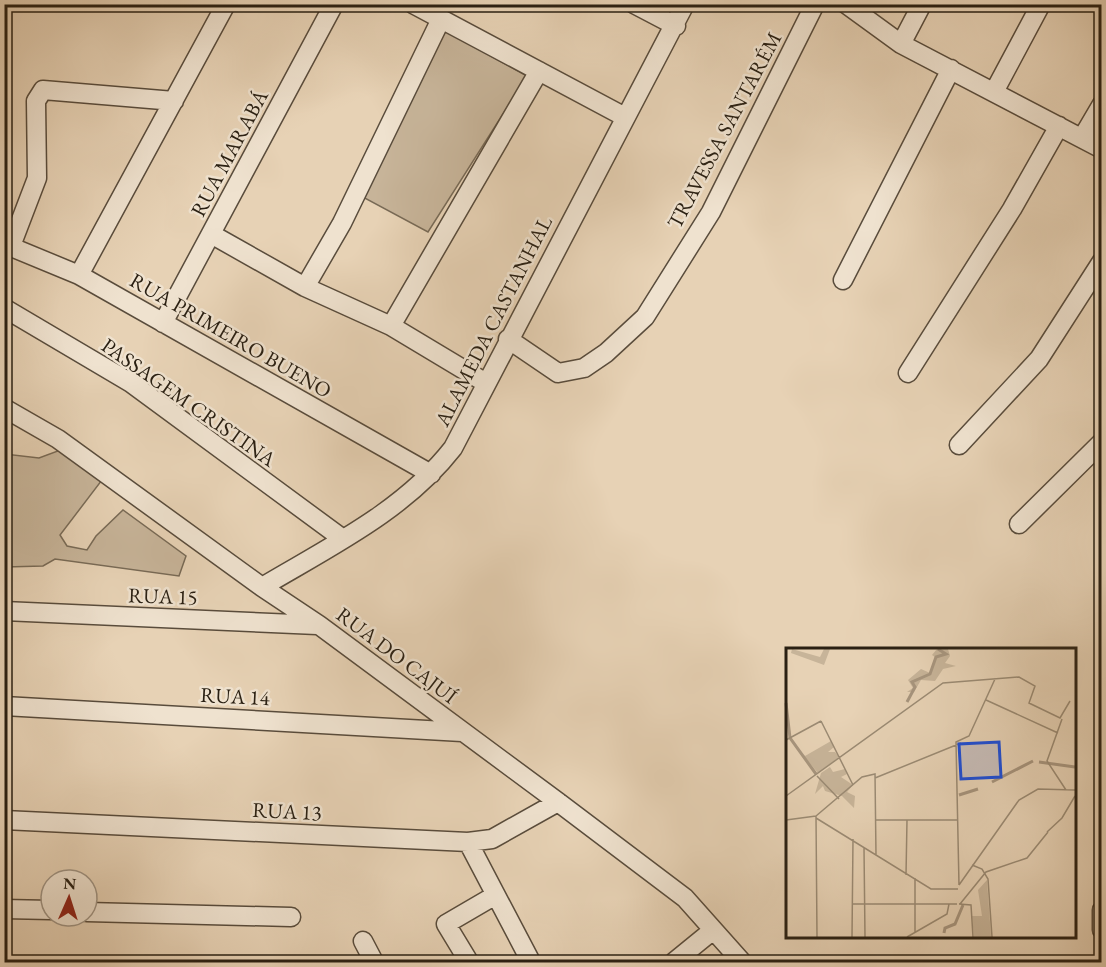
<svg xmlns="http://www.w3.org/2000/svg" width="1106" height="967" viewBox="0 0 1106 967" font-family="'EB Garamond',serif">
	<rect width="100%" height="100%" fill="#e7d2b5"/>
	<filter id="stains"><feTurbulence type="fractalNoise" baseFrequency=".00333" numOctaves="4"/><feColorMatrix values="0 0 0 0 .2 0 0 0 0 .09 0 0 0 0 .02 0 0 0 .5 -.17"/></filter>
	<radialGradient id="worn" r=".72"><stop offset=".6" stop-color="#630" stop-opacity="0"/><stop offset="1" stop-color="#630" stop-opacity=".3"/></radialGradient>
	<path fill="#c7b499" stroke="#786a56" stroke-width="1.5" d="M 442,29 L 527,76 L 428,232 L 359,195 Z
		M 63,449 L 102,480 L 60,535 L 67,546 L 87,550 L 96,536 L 123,510 L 186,556 L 179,576 L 55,559 L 43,566 L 5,567 L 5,454 L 39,458 Z"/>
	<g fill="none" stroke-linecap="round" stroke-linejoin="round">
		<defs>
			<path id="minor" d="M 413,4 L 625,117
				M 634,4 L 676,26
				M 846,4 L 901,44 L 1102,149
				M 901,44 L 922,4
				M 994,92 L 1041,4
				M 1082,138 L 1102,104
				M 211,234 L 305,287 L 391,326 L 486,383
				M 4,244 L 79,275 L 431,474
				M 11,246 L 37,178 L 36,101 L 43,90 L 174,101
				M 79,275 L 226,4
				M 843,280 L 951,69
				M 305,287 L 342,223 L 441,19
				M 4,308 L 131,383 L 343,539
				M 163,323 L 334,4
				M 391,326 L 539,71
				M 508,339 L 558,373 L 584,368 L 606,353 L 645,317 L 711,212 L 815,4
				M 908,373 L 1012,209 L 1059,126
				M 4,408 L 58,439 L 262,587 L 319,625 L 558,802 L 685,898 L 742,962
				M 959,445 L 1039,359 L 1102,261
				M 1019,524 L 1102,442
				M 262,587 C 329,547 404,511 453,448 L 685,4
				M 4,611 L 317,625
				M 4,706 L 462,732
				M 4,820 L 468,842 L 492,839 L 558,802
				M 468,842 L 531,962
				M 4,909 L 51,910
				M 1102,910 L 1102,930
				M 87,912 L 291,917
				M 363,941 L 374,962
				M 469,962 L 446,924 L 494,896
				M 674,962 L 712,931"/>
		</defs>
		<use href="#minor" stroke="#594c3c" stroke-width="21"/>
		<use href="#minor" stroke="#efe2cf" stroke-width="18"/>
	</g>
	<g text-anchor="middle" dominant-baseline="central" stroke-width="5" stroke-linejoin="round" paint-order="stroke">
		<g font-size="21" fill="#2a2013" stroke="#efe2cf">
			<text transform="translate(724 130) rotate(-62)">TRAVESSA SANTARÉM</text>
			<text transform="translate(229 153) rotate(-62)">RUA MARABÁ</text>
			<text transform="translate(493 321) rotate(-63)">ALAMEDA CASTANHAL</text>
			<text transform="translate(231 335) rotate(30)">RUA PRIMEIRO BUENO</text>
			<text transform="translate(189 402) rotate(35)">PASSAGEM CRISTINA</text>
			<text transform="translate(163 596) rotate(2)">RUA 15</text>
			<text transform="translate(397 655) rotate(37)">RUA DO CAJUÍ</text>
			<text transform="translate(235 696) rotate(3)">RUA 14</text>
			<text transform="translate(287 811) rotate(3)">RUA 13</text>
		</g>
	</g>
	<g transform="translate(786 648)">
		<rect width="290" height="290" fill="#e7d2b5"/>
		<path d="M 6,1 L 34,9 L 38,1 L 44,1 L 38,17 L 5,5 ZM 151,1 L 162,1 L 164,8 L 159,15 L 170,18 L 157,21 L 149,33 L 135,32 L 128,44 L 121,44 L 127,40 L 122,32 L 135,21 L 144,25 L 149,9 L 146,7 ZM 45,93 L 48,99 L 42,104 L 49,104 L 53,109 L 32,125 L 16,106 L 19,108 ZM 44,119 L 47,124 L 59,121 L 61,126 L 55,129 L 67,137 L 61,144 L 69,148 L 68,160 L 56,148 L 39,143 L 37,138 L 29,146 L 35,125 ZM 201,232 L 205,289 L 188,289 L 186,268 L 196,268 L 192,242 Z" fill="#c7b499"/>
		<path fill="none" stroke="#a7957e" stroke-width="3" d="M 121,54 L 129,39 L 126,34 L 144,26 L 150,9 L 160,6 L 152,1M 0,55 L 4,90 L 30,126M 253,114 L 289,119M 206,134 L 247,113M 173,147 L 192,141M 158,285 L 159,280 L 169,276 L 177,257"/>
		<path fill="none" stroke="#9b8b74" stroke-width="1.5" d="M 200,52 L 272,85M 276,71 L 261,113 L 280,142M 35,73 L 67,137M 0,92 L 35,73M 31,128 L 53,151M 89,130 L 175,95M 0,148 L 157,35 L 233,29 L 249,38 L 243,55 L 274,70 L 284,53M 30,168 L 76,129 L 89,126 L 90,207M 30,168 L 31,289M 30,170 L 145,241 L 172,241M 0,172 L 30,168M 89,172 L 172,172M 261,184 L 276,170 L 289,148M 78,200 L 79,289M 186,217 L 196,221 L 202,231 L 206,289M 120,227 L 121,172M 129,230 L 129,284M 173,237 L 170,94 L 183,88 L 209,31M 173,237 L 233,152 L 252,141 L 289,142M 66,256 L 171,256M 173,256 L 185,257 L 187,289M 174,256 L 200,224 L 241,210 L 262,184M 66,289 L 67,191M 121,289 L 161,266 L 163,256"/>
		<path fill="#1d4ed8" fill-opacity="0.15" stroke="#1d4ed8" stroke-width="3" d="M 213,94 L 215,129 L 175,131 L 173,96 Z"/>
		<rect width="290" height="290" fill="none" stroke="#2a2013" stroke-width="3"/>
	</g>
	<rect width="1106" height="967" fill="none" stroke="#e7d2b5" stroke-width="24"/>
	<rect x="6" y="6" width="1094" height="955" fill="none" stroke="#2a2013" stroke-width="3"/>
	<rect x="12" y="12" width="1082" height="943" fill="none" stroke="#2a2013" stroke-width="1.5"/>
	<g transform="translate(69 898) rotate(3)"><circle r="28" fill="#efe2cf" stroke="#a09484" stroke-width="1.5"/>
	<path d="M0-4.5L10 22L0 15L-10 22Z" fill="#8f2418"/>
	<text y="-9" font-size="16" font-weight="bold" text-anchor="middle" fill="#2a2013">N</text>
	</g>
	<rect width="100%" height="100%" filter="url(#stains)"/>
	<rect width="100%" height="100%" fill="url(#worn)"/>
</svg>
